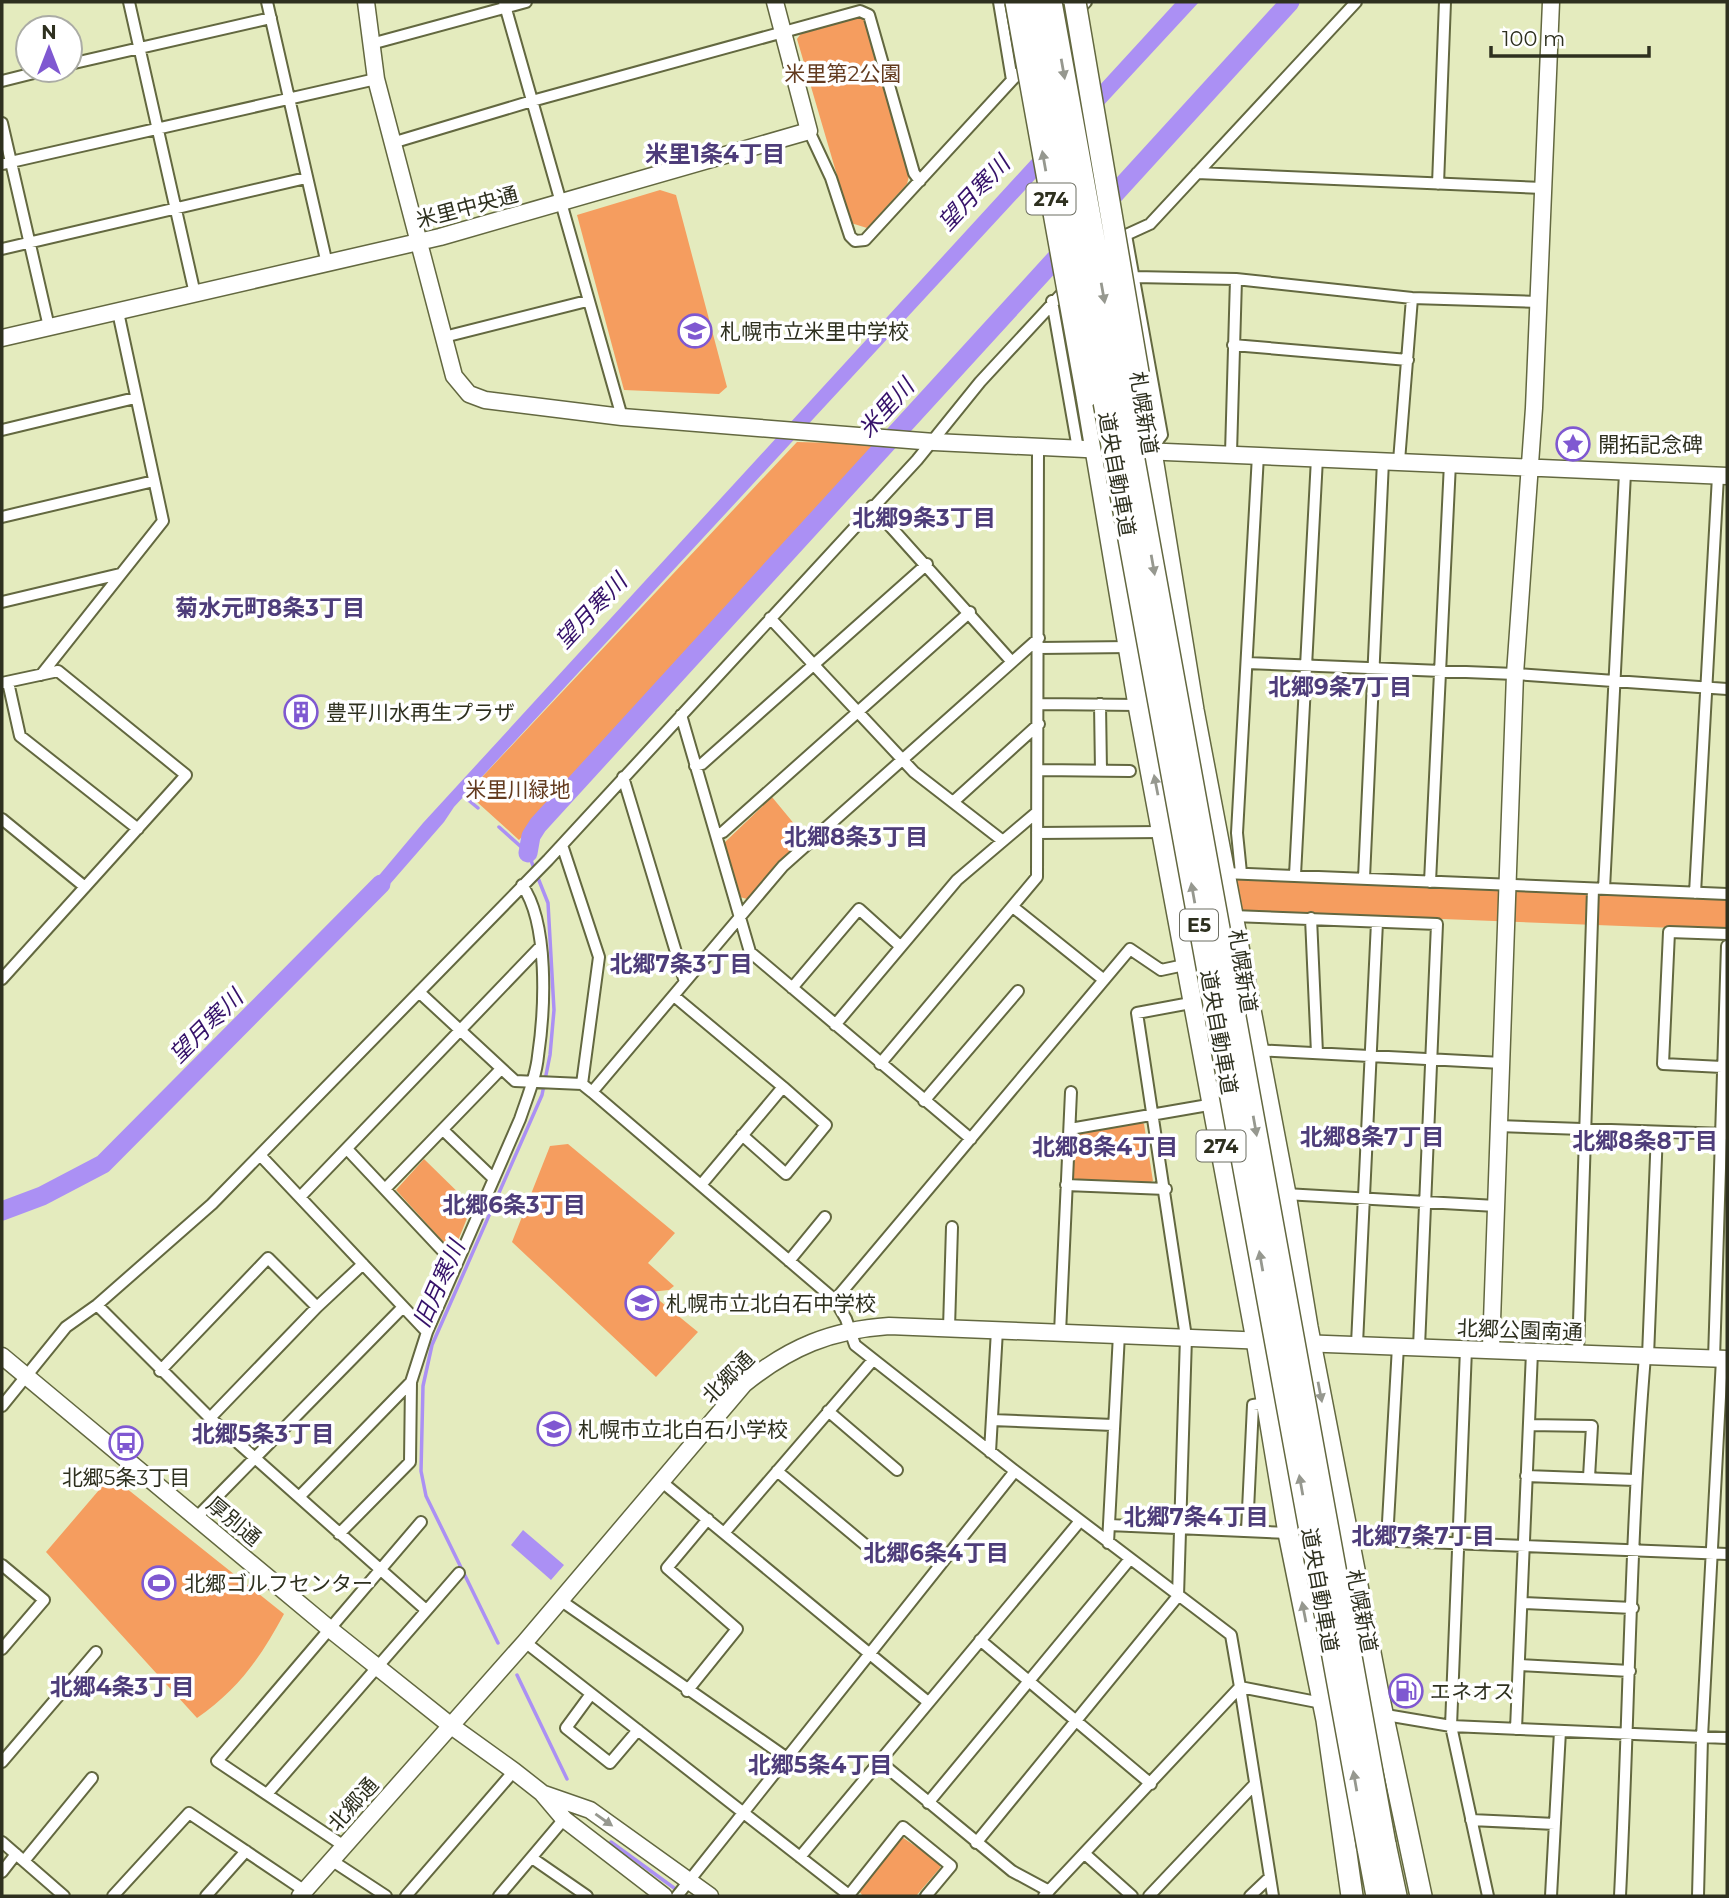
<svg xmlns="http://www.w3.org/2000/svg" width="1729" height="1898" viewBox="0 0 1729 1898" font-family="Montserrat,'Noto Sans JP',sans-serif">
	<rect width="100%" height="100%" fill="#e4ebbe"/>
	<path fill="#f59d5f" d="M 859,17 L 865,21 L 909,176 L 907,184 L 867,228 L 851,223 L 797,39 L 802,32 Z
		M 660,190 L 676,195 L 727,387 L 719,394 L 624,390 L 577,215 Z
		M 797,442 L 879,444 L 519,840 L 467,793 Z
		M 772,797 L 805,837 L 778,862 L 747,899 L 740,897 L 724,843 Z
		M 1232,877 L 1727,897 L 1727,930 L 1235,911 Z
		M 1141,1121 L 1144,1124 L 1153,1181 L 1146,1184 L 1075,1181 L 1071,1175 L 1073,1132 Z
		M 568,1144 L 675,1233 L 648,1263 L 674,1286 L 669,1290 L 649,1292 L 698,1332 L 656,1377 L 512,1242 L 550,1146 Z
		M 424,1159 L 472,1206 L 455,1248 L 449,1248 L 396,1190 Z
		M 111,1476 L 284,1614 C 261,1657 238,1690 197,1718 L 46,1552 Z
		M 902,1837 L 940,1863 L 940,1868 L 916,1896 L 863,1896 L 858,1890 Z"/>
	<path fill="#ab90f4" d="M 1176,2 L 1199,2 L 454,807 L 444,822 L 370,907 L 360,898 L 423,823 Z
		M 523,1530 L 564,1565 L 551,1580 L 511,1545 Z"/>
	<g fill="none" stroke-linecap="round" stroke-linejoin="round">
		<path stroke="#ab90f4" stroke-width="3.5" d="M 461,794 L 478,808
			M 498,1643 L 426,1496 L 421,1471 L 423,1386 L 432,1345 L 542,1095 L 550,1055 L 554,1010 L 548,903 L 528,853 L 499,827
			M 517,1675 L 567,1779
			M 611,1842 L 685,1896"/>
		<path stroke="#ab90f4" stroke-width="19" d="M 1101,209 L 1290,2
			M 528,853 L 531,836 L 538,825 L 1069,244
			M 2,1211 L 42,1196 L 103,1164 L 381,884"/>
		<defs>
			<path id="street" d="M 129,2 L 195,294
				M 267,2 L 327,264
				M 504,2 L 622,417
				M 999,2 L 1012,80
				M 1056,33 L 1086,2
				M 371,44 L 526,2
				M 70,64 L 271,18
				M 2,81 L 46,70
				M 2,123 L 49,327
				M 809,131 L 831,178 L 850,236 L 855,241 L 865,240 L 1026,65
				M 392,143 L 532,101 L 860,11 L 869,15 L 914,173 L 920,181
				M 2,164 L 376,79
				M 1197,173 L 1543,188
				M 1438,184 L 1445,2
				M 1126,235 L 1162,435 L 1151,449
				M 1116,244 L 1126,235 L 1150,224 L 1356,2
				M 2,249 L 306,178
				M 1134,277 L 1236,279 L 1412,298 L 1538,302
				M 1052,301 L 1078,449
				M 444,337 L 587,301
				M 1233,345 L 1408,360
				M 2,430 L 135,398
				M 1231,453 L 1236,279
				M 1399,461 L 1412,298
				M 872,506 L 1012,662
				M 2,517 L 154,481
				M 2,602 L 120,574
				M 770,618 L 914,772 L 1003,841
				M 1039,648 L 1131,647
				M 1247,663 L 1515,674 L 1727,689
				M 41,675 L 163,521 L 118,312
				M 8,682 L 20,736 L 138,829
				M 2,683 L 58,671 L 186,775 L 2,979
				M 1039,704 L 1139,705
				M 1100,704 L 1101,771
				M 681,715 L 750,952 L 971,1139
				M 695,766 L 702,764 L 927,564
				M 1039,770 L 1130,771
				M 623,777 L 685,982
				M 953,802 L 1039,724
				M 2,819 L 85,887
				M 1037,833 L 1163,832
				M 716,835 L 723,832 L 970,612
				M 562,845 L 599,957 L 582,1084
				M 1224,873 L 1727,894
				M 1241,873 L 1237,833 L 1258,455
				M 1295,875 L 1317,458
				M 1364,878 L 1383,461
				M 1430,882 L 1450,463
				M 1604,889 L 1625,473
				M 1695,893 L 1718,476
				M 1013,907 L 1104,980
				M 1233,916 L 1437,924 L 1419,1347
				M 1311,918 L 1317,1053
				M 792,988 L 859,909 L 900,946
				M 419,992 L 515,1081 L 582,1084 L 592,1092 L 835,1300 L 846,1319 L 855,1345 L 1015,1471 L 1231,1635 L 1240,1687 L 1327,1704
				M 674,996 L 783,1087 L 701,1185
				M 835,1025 L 957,880 L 1037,812
				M 1255,1050 L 1502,1063
				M 880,1064 L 1037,877 L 1038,448
				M 1722,1067 L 1663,1064 L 1669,932 L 1727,934
				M 592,1092 L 783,866 L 1039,638
				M 924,1101 L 1018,991
				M 1498,1126 L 1727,1134
				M 1070,1129 L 1214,1104
				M 443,1130 L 494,1179
				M 742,1135 L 786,1174 L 826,1125 L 783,1087
				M 347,1149 L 456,1265
				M 260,1155 L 427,1332
				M 1066,1185 L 1166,1189
				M 386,1188 L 501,1069
				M 1285,1194 L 1496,1206
				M 301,1196 L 540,947
				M 789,1261 L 825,1217
				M 835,1300 L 1130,949 L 1161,970 L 1189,964
				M 97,1305 L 210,1418 L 426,1610
				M 949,1328 L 952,1227
				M 1060,1333 L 1071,1092
				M 1357,1344 L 1377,922
				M 1466,1349 L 1451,1726 L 1488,1896
				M 1578,1353 L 1593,889
				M 1648,1356 L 1657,1132
				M 1714,1359 L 1727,946
				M 160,1371 L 268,1258 L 317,1307
				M 2,1406 L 66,1327 L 97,1305 L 212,1204 L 548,860 L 917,460 L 980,382 L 1067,288
				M 828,1411 L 897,1470
				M 210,1418 L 317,1307 L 363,1264
				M 992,1420 L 1113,1425
				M 1529,1425 L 1592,1426 L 1589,1477
				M 990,1452 L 997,1330
				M 777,1471 L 881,1558
				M 1526,1476 L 1635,1480
				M 662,1482 L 928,1702
				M 300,1496 L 411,1382
				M 197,1517 L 403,1307
				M 1109,1525 L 1289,1533
				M 1247,1531 L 1253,1405 L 1268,1403
				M 724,1533 L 873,1360
				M 339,1534 L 410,1462 L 411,1382 L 427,1332 L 520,1119 C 527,1098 536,1077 538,1056 C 545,1009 549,923 522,885
				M 1348,1539 L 1727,1554
				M 1387,1540 L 1398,1346
				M 1108,1543 L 1119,1334
				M 2,1565 L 44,1600 L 2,1649
				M 560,1600 L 787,1758
				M 1523,1603 L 1633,1608
				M 980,1640 L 1151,1784
				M 525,1642 L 850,1896
				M 1520,1665 L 1630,1671
				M 1240,1687 L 1273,1896
				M 687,1691 L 737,1629 L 667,1568 L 708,1519
				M 591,1694 L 566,1728 L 610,1763 L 638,1730
				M 1380,1714 L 1451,1726 L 1727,1738
				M 1516,1729 L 1532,1352
				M 879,1761 L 1012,1871 L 1049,1891
				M 2,1762 L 96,1652
				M 267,1794 L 459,1573
				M 928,1803 L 1130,1559
				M 1471,1820 L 1555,1824
				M 2,1842 L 64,1896
				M 976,1843 L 1178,1596 L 1186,1337 L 1137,1013 L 1196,1002
				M 344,1846 L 217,1761 L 421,1522
				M 1085,1854 L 1132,1896
				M 800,1857 L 1080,1521
				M 532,1858 L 587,1896
				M 331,1860 L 386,1896
				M 24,1861 L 92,1778
				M 2,1872 L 16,1854
				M 849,1895 L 903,1827 L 951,1866 L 926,1896
				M 113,1896 L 189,1813 L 305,1891
				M 206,1896 L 246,1851
				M 406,1896 L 514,1771
				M 499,1896 L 564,1819
				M 677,1896 L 1015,1471
				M 1044,1896 L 1240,1687
				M 1149,1896 L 1254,1785
				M 1250,1896 L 1270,1877
				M 1551,1896 L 1560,1731
				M 1620,1896 C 1629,1716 1630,1536 1645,1356
				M 1698,1896 L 1702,1737 L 1722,1359"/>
			<path id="secondary" d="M 366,2 L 376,79 L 454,376 L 469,394 L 485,400 L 622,417 L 934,442 L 1106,450
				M 2,338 L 440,237 L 809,131 L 775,2
				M 1142,451 L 1727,476
				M 1300,1343 L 1727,1359
				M 1491,1349 L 1515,674 L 1534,408 L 1551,2
				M 2,1356 L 331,1630 L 450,1725 L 514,1771 L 542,1793 L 564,1819 L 664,1896
				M 544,1794 L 590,1810 L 710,1896
				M 300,1896 L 525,1642 L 744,1384 C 790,1347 831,1330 889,1326 L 1267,1341"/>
			<path id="highway" d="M 1140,384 L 1193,710 L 1285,1194 L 1307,1327 L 1378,1694 L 1421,1896
				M 1087,396 L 1139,705 L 1257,1340 L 1289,1533 L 1327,1720 L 1352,1896
				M 1385,1844 L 1396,1896
				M 1368,1848 L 1377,1896"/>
		</defs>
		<use href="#street" stroke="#636840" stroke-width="14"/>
		<use href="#secondary" stroke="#636840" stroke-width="19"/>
		<use href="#highway" stroke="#636840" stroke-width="24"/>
		<use href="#street" stroke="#fff" stroke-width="10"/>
		<use href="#secondary" stroke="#fff" stroke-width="16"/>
		<use href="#highway" stroke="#fff" stroke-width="21"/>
		<defs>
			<path id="highway-bridge" d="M 1016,2 L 1087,396
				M 1031,2 L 1368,1848
				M 1051,2 L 1385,1844
				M 1075,2 L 1140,384"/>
		</defs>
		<use href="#highway-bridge" stroke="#636840" stroke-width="24" stroke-linecap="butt"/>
		<use href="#highway-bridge" stroke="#fff" stroke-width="21"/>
	</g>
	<defs><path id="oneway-solid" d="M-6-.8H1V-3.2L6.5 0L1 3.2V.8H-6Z" transform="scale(1.75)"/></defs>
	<g fill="#96988f">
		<use href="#oneway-solid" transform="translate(1063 69) rotate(80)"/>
		<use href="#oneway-solid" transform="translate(1044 161) rotate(-100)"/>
		<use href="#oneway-solid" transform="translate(1103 293) rotate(80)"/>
		<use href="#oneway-solid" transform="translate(1153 565) rotate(80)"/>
		<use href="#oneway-solid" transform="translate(1156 785) rotate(-101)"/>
		<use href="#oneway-solid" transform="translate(1193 893) rotate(-100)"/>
		<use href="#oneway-solid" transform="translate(1255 1126) rotate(80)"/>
		<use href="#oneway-solid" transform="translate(1261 1261) rotate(-100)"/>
		<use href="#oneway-solid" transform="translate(1320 1392) rotate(79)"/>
		<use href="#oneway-solid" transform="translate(1301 1485) rotate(-100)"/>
		<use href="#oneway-solid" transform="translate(1304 1612) rotate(-101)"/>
		<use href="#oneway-solid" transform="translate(1355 1781) rotate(-100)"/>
		<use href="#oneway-solid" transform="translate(604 1820) rotate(35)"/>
	</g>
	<defs>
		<symbol id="school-ring" viewBox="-11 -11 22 22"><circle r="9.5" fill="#fff" stroke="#7f58d1" stroke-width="1.5"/><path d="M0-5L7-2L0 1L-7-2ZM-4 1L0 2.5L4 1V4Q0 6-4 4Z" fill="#7f58d1"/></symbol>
		<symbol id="sight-ring" viewBox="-11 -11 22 22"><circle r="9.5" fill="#fff" stroke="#7f58d1" stroke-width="1.5"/><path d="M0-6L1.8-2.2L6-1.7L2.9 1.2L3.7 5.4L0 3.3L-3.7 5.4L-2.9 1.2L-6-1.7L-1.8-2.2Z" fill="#7f58d1"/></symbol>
		<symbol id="building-ring" viewBox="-11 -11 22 22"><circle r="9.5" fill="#fff" stroke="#7f58d1" stroke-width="1.5"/><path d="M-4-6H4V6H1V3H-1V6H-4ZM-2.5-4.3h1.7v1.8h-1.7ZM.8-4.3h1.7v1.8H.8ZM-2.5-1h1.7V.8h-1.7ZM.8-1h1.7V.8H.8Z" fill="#7f58d1"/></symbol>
		<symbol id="bus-ring" viewBox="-11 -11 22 22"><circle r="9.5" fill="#fff" stroke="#7f58d1" stroke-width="1.5"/><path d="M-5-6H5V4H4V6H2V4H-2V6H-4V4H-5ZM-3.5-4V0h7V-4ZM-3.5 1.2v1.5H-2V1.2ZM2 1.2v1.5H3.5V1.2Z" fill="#7f58d1"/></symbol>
		<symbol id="stadium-ring" viewBox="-11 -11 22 22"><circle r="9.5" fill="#fff" stroke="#7f58d1" stroke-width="1.5"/><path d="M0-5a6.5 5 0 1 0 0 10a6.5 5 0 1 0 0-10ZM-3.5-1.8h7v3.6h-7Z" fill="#7f58d1"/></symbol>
		<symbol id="fuel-ring" viewBox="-11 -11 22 22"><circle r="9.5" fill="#fff" stroke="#7f58d1" stroke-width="1.5"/><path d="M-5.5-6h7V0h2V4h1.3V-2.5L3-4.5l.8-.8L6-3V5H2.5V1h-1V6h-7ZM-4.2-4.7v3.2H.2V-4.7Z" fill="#7f58d1"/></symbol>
	</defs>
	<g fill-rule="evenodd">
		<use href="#school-ring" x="676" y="312" width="38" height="38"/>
		<use href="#sight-ring" x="1554" y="425" width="38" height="38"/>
		<use href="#building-ring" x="282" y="693" width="38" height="38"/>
		<use href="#school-ring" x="623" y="1284" width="38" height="38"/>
		<use href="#school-ring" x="535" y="1410" width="38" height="38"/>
		<use href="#bus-ring" x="107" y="1424" width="38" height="38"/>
		<use href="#stadium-ring" x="140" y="1564" width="38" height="38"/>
		<use href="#fuel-ring" x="1387" y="1672" width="38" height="38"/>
	</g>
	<g text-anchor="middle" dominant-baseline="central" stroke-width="7" stroke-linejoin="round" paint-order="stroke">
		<g fill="#fff" stroke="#6d6e62" stroke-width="2">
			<rect x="1026.5" y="183.5" width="49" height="31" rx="5"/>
			<rect x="1180" y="909.5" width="38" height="31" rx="5"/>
			<rect x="1196.5" y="1130.5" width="49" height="31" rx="5"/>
		</g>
		<g font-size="19" font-weight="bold" fill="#2e301f">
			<text x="1051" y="199">274</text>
			<text x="1199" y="925">E5</text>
			<text x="1221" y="1146">274</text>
		</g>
		<g font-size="21" fill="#633b1f" stroke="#fff">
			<text x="843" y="73">米里第2公園</text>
			<text x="518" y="789">米里川緑地</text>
		</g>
		<g font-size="21" fill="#2e301f" stroke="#fff">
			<text transform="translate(467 207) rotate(-15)">米里中央通</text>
			<text transform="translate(1144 413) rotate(81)">札幌新道</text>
			<text transform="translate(1117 474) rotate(80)">道央自動車道</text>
			<text transform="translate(1243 971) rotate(81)">札幌新道</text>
			<text transform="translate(1219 1032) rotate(80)">道央自動車道</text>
			<text transform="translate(1520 1330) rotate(2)">北郷公園南通</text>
			<text transform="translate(728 1377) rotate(-45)">北郷通</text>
			<text transform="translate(234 1521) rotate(40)">厚別通</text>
			<text transform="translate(1320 1590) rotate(80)">道央自動車道</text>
			<text transform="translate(1362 1611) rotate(79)">札幌新道</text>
			<text transform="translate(353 1804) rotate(-48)">北郷通</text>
		</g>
		<g font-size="21" fill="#2e301f" stroke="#fff" text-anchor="start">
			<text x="720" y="331">札幌市立米里中学校</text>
			<text x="1598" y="444">開拓記念碑</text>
			<text x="326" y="712">豊平川水再生プラザ</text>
			<text x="666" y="1303">札幌市立北白石中学校</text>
			<text x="578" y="1429">札幌市立北白石小学校</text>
			<text x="126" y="1477" text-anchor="middle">北郷5条3丁目</text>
			<text x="184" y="1583">北郷ゴルフセンター</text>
			<text x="1430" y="1691">エネオス</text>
		</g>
		<g font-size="23" font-weight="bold" fill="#4e3d7a" stroke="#fff">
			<text x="715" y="154">米里1条4丁目</text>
			<text x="924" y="518">北郷9条3丁目</text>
			<text x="270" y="608">菊水元町8条3丁目</text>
			<text x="1340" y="687">北郷9条7丁目</text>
			<text x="856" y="837">北郷8条3丁目</text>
			<text x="681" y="964">北郷7条3丁目</text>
			<text x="1372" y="1137">北郷8条7丁目</text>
			<text x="1645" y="1141">北郷8条8丁目</text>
			<text x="1105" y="1147">北郷8条4丁目</text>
			<text x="514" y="1205">北郷6条3丁目</text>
			<text x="263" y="1434">北郷5条3丁目</text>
			<text x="1196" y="1517">北郷7条4丁目</text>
			<text x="1423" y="1536">北郷7条7丁目</text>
			<text x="936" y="1553">北郷6条4丁目</text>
			<text x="122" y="1687">北郷4条3丁目</text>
			<text x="820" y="1765">北郷5条4丁目</text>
		</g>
		<g font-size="23" font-style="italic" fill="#351169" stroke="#fff">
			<text transform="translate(974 193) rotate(-47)">望月寒川</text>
			<text transform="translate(886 408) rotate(-48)">米里川</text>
			<text transform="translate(591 611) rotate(-47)">望月寒川</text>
			<text transform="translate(206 1026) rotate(-45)">望月寒川</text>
			<text transform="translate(439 1284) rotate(-66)">旧月寒川</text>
		</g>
	</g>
	<rect width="1729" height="1898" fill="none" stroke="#2e301f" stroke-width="7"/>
	<g transform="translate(49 49)"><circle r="33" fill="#ffffff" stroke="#abaca5" stroke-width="2"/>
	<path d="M0-5L12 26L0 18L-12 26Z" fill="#7f58d1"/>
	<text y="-10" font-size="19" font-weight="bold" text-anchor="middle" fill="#2e301f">N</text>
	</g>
	<path d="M1491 46v10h158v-10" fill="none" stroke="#2e301f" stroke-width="3.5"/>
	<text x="1502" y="46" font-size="21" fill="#2e301f" stroke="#ffffff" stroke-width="5" paint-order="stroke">100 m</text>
</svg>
